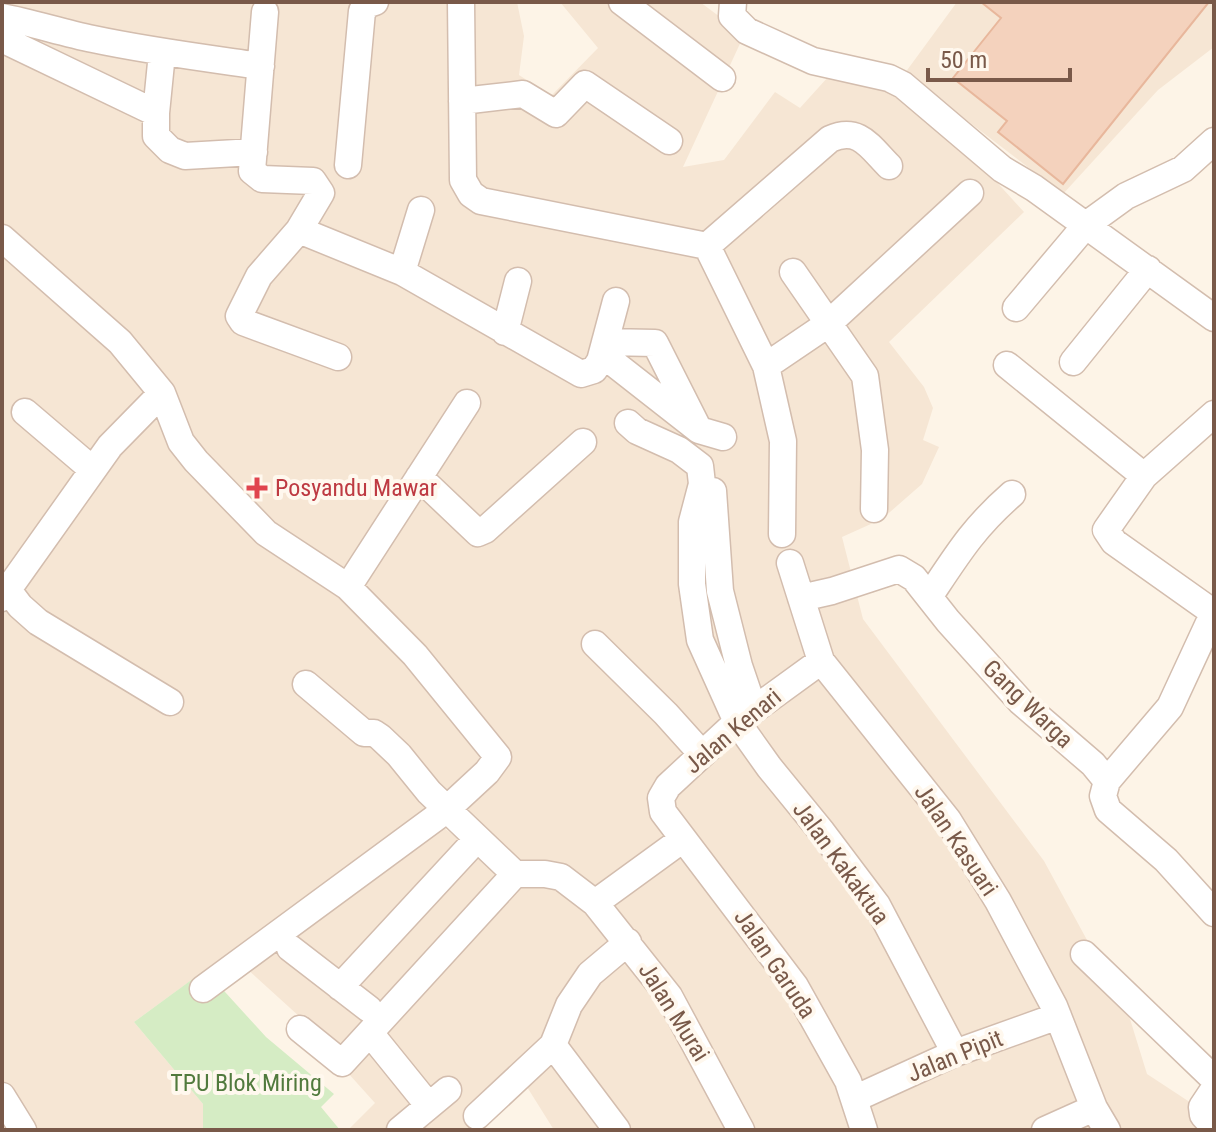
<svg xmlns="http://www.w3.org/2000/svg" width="1216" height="1132" viewBox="0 0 1216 1132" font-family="'Roboto Condensed',sans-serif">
	<rect width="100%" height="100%" fill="#fdf4e7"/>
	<path fill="#f6e6d4" d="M 2,2 L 517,2 L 524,36 L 519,75 L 551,96 L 598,48 L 560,2 L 700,2 L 744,35 L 683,167 L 724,160 L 775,92 L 800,108 L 828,77 L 893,90 L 964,146 L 1024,212 L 889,342 L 924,387 L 933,408 L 923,440 L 939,447 L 922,484 L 882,519 L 842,537 L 863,619 L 1044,861 L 1130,1019 L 1147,1074 L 1214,1118 L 1214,1130 L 554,1130 L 517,1071 L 479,1120 L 468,1130 L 348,1130 L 375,1103 L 348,1073 L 355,1067 L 246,968 L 436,822 L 506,874 L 440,799 L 134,1022 L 203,1104 L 203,1130 L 2,1130 Z
		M 957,2 L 1214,2 L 1214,47 L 1158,90 L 1063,194 L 905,73 Z"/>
	<path fill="#d5ecc4" d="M 205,970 L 266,1037 L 334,1094 L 321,1107 L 340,1130 L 203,1130 L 203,1104 L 134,1022 Z"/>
	<path fill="#f4d2bd" stroke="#e8b79c" stroke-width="2" d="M 981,2 L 1209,2 L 1063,184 L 998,132 L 1007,121 L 953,78 L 1001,18 Z"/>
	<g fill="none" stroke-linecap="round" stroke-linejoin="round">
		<defs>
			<path id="minor" d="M 461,2 L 463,180 L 471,194 L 481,201 L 707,246
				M 622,2 L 722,78
				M 733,2 L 732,16 L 747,31 L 813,61 L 889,78 L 903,85 L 1002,169 L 1034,188 L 1214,318
				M 265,12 L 252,171 L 262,179 L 313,181 L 321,193 L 299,230 L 259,276 L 239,316 L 243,322 L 338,357
				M 2,17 C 33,23 63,33 93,39 C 149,51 205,58 261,66
				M 2,39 L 156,113
				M 162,53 L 156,113 L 156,136 L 170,150 L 185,156 L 254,152
				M 462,101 L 523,94 L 556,114 L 585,84 L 669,141
				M 348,165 L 362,11 L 369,4 L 375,2
				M 299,230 L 402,272 L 581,374 L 594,370 L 600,361 L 616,301
				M 2,238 L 120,342 L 162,393 L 181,442 L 196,461 L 266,533 L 348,587 L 415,655 L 498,757 L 487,772 L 446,810 L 203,989
				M 707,246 L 766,366 L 783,441 L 782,534
				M 707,246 L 830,139 C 859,126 870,147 889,166
				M 402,272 L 421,210
				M 793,272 L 865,376 L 875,450 L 874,509
				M 1016,308 L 1086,225 L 1126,196 L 1183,169 L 1214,141
				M 505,332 L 518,281
				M 605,342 L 655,343 L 696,424
				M 602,354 L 699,430 L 723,437
				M 1073,362 L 1148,269
				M 1007,365 L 1144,476
				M 766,366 L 828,324 L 970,193
				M 25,412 L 93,470
				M 1214,414 L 1144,476 L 1106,530 L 1114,542 L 1214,613
				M 628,423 L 637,431 L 679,450 L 700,466 L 702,484 L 692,522 L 692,584 L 700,640 L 737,722 L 769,767 L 822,832 L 877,905 L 955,1053
				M 419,477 L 478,533 L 485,530 L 583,442
				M 713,491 L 720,591 L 739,666 L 754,710
				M 790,563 L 821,661 L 948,820 L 998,901 L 1054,1006 L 1094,1108 L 1107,1130
				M 348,587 L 467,403
				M 8,590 L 20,606 L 38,622 L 170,702
				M 929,597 C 957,555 973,528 1012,494
				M 2,598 L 110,446 L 162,393
				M 801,598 L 832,591 L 899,569 L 914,578 L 948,621 L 1021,702 L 1093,764 L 1107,781 L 1103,796 L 1108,810 L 1166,860 L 1214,913
				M 595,644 L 666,714 L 702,754
				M 821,661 L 737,722 L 668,786 L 661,798 L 663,812 L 795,986 L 848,1081 L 864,1130
				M 306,684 L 364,733 L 374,733 L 380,737 L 399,755 L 429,792 L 515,874 L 545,874 L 561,877 L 595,903 L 669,996 L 741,1130
				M 1107,781 L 1170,707 L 1214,612
				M 595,903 L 683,839
				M 290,948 L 369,1009
				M 1084,954 L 1214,1079
				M 340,987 L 477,839
				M 300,1029 L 342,1063 L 515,874
				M 370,1033 L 429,1106
				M 553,1045 L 617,1130
				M 1214,1089 L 1202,1107 L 1203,1115 L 1214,1127
				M 2,1096 L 23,1130
				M 854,1099 L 955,1053 L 1058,1016
				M 477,1116 L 553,1045 L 569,1005 L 590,974 L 628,942
				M 400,1130 L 448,1090
				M 1045,1130 L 1094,1108"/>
		</defs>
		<use href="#minor" stroke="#d3bdae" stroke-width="29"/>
		<use href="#minor" stroke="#fff" stroke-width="26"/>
	</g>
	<path fill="#e0444e" stroke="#fff8ee" stroke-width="3" d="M253 476h8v8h8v8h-8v8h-8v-8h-8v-8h8z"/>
	<g text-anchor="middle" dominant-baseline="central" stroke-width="8" stroke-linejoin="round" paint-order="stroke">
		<g font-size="24" fill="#be3a42" stroke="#fff8ee" text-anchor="start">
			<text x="275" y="488">Posyandu Mawar</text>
		</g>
		<g font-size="24" fill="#795949" stroke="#fff8ee">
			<text transform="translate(1028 704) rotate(44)">Gang Warga</text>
			<text transform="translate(733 731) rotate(-40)">Jalan Kenari</text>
			<text transform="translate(956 840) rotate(56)">Jalan Kasuari</text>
			<text transform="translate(841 863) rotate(54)">Jalan Kakaktua</text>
			<text transform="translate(775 964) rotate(56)">Jalan Garuda</text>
			<text transform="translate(674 1012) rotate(58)">Jalan Murai</text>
			<text transform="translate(955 1056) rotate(-22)">Jalan Pipit</text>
		</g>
		<g font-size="24" fill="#517a3d" stroke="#fff8ee">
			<text x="246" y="1083">TPU Blok Miring</text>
		</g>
	</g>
	<rect width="1216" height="1132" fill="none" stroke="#795949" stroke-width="8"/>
	<path d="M928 68v12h142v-12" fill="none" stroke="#795949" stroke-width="4"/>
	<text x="940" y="68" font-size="24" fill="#795949" stroke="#fff8ee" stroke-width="6" paint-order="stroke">50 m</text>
</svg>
